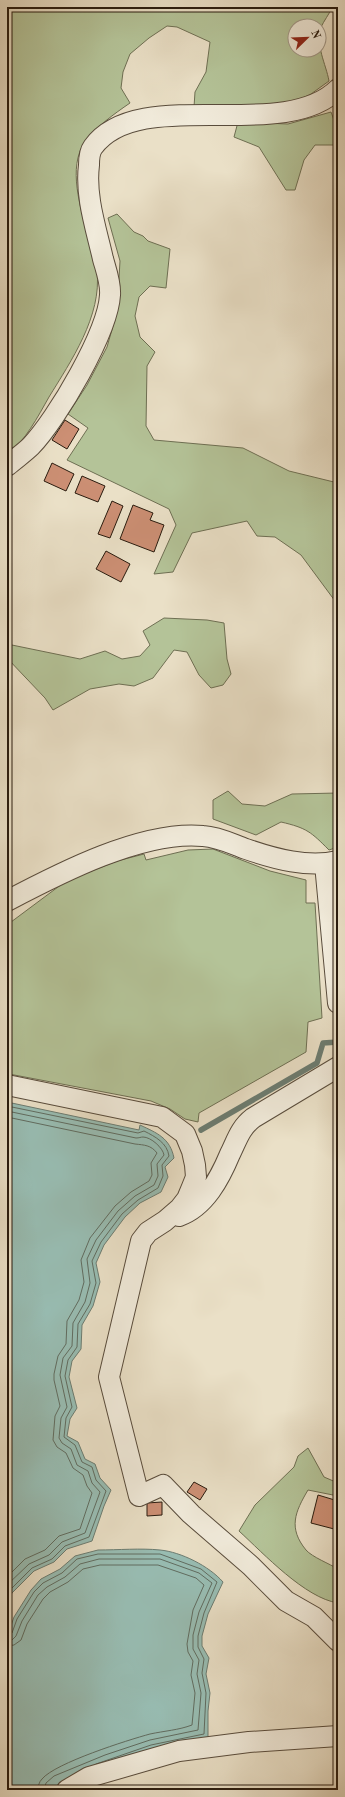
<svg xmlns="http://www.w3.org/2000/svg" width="345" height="1797" viewBox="0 0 345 1797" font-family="'Old Standard TT',serif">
	<rect width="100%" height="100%" fill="#eae0c7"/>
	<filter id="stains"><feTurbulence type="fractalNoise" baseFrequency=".005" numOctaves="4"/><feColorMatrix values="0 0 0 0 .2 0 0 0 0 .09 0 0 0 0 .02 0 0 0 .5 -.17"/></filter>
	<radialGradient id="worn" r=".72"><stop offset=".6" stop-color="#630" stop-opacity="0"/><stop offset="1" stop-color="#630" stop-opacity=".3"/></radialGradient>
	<path fill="#b4c398" stroke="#6e6f53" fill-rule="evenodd" d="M 7,7 L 335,7 L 332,8 C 329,14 324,21 321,27 C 315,45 326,64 329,81 L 311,94 L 291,104 L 194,107 L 195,92 L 206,72 L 210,42 L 177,27 L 167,26 L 149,38 L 130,54 L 123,72 L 121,88 L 130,103 C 114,114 97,126 85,142 C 67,167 81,209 88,236 C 91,247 96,260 97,271 C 102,316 71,361 49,397 C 37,418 26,440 7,455 ZM 295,26 L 319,26 L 319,50 L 295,50 Z
		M 331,112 L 338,131 L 338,145 L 315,145 L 304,160 L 295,190 L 286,190 L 259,147 L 234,137 L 238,122 L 288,124 Z
		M 117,214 L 134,232 L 143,236 L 148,241 L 170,249 L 166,288 L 150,286 L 139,297 L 135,316 L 140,337 L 155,352 L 147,366 L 146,426 L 154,440 L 243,448 L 289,471 L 338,483 L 338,605 L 301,555 L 275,537 L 257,536 L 247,521 L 192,533 L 173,572 L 154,574 L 176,525 L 169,509 L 67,460 L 88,428 L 68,414 L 87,385 L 107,347 L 117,312 L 120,261 L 108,218 Z
		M 164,618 L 207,620 L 224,623 L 227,659 L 231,674 L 223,685 L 211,688 L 199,675 L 187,652 L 174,650 L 153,678 L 134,686 L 119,684 L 90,689 L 53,710 L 45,698 L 7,658 L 7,644 L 80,659 L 105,651 L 122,659 L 140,656 L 150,645 L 143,631 Z
		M 228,791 L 242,804 L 265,806 L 292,794 L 338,793 L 338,847 L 329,850 C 311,832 307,828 281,822 L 256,835 L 213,819 L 213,800 Z
		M 213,849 L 270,871 L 306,880 L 306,903 L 315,903 L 322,1018 L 308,1022 L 306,1052 L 199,1113 L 198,1122 L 185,1119 L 170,1109 L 151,1101 L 9,1074 L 7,1071 L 7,925 L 66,881 L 117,861 L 144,854 L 146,860 L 188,850 Z
		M 308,1448 L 324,1477 L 338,1483 L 338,1496 L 308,1490 C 295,1512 288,1528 306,1550 C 312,1557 330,1564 338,1569 L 338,1603 C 305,1598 264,1554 239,1531 L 255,1505 L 294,1467 L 298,1456 Z"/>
	<path fill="#98bdb3" stroke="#6c7c71" d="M 7,1102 L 139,1130 L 140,1125 C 157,1133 170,1138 174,1158 L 165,1167 L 168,1177 L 161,1192 L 140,1203 L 125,1217 L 104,1245 L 96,1263 L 100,1282 L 93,1306 L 82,1325 L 81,1349 L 72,1361 L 69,1377 L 77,1408 L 70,1419 L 67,1436 L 78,1442 L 85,1459 L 95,1464 L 100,1478 L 111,1490 L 104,1506 L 92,1541 L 67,1549 L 54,1562 L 34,1571 L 12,1593 L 7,1601 Z
		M 98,1550 C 118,1550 141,1548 160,1550 C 181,1552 209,1566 223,1582 L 208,1614 L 202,1636 L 202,1646 L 209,1658 L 206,1674 L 210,1693 L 208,1711 L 208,1738 L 71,1778 L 51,1790 L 7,1790 L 8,1634 L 14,1617 L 31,1590 L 41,1579 L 60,1569 L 75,1556 Z"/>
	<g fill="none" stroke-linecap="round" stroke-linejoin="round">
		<path stroke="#606c60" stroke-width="1" d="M 7,1106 L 138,1133 L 144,1131 C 156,1137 167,1143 169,1156 L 162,1165 L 163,1176 L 158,1188 L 138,1200 L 122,1214 L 101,1242 L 92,1261 L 96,1283 L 90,1304 L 78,1324 L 77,1347 L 68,1360 L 65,1376 L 72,1407 L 66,1418 L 64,1437 L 75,1445 L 82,1462 L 92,1467 L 96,1480 L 106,1491 L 89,1537 L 65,1546 L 52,1559 L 32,1568 L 7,1593
			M 7,1111 L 136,1138 C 139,1138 141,1137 143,1137 C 151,1137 163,1148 164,1155 L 157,1164 L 158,1176 L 154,1185 L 135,1196 L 118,1211 L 96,1240 L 87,1259 L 90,1283 L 85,1302 L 73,1323 L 72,1346 L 63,1358 L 60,1375 L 67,1407 L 61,1418 L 59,1438 L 62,1443 L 71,1449 L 77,1465 L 88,1471 L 92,1483 L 100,1492 L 85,1533 L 62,1542 L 49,1555 L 29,1564 L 7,1585
			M 7,1117 L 135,1144 C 144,1145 151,1145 157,1153 L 151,1163 L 152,1175 L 149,1181 L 131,1192 L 115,1206 L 90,1238 L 81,1260 L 84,1282 L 79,1300 L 67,1321 L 66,1344 L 58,1356 L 54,1374 L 54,1380 L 60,1406 L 55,1416 L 53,1440 L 57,1447 L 66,1453 L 73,1468 L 83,1475 L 87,1486 L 92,1493 L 80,1529 L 59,1536 L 45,1550 L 25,1559 L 7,1577
			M 7,1635 L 12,1633 L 17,1619 L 34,1592 L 43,1583 L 62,1573 L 77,1559 L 98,1554 L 160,1554 L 201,1569 L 217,1582 L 204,1613 L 198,1636 L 198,1647 L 204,1659 L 202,1673 L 206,1693 L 204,1734 L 151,1745 L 96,1764
			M 7,1640 L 12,1640 L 16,1636 L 22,1621 L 38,1595 L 47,1587 L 65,1577 L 80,1564 L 99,1559 L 160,1559 L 199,1573 L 212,1583 L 199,1612 L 193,1635 L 193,1649 L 199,1660 L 197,1674 L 201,1693 L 198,1730 L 150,1740 L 105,1755 L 54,1776 L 46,1783 L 44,1790
			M 7,1646 L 14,1645 L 21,1640 L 27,1624 L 43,1599 L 50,1592 L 68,1582 L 83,1569 L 100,1565 L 158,1565 L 196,1578 L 204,1585 L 193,1610 L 187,1644 L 188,1652 L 193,1661 L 191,1675 L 195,1693 L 192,1725 C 179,1730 164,1731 150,1734 C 128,1740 55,1763 42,1779 C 39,1782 38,1786 38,1790"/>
		<path stroke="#6c7c71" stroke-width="5.5" d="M 201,1130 L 317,1063 L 323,1043 L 338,1042"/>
	</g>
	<path fill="#cc8f74" stroke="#291b0e" d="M 65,420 L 79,429 L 67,449 L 52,440 Z
		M 52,463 L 74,474 L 66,491 L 44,481 Z
		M 82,476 L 105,486 L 98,502 L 75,493 Z
		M 112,501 L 123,506 L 110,538 L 98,534 Z
		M 133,505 L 153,513 L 150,520 L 164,525 L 154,552 L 120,539 Z
		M 106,551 L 130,564 L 121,582 L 96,569 Z
		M 194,1482 L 207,1489 L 200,1500 L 187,1492 Z
		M 318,1495 L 338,1501 L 338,1530 L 311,1523 Z
		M 162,1502 L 162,1515 L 147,1516 L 147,1503 Z"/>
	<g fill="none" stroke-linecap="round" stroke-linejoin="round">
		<defs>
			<path id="minor" d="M 7,466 C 15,459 24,453 31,446 C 57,419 108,332 110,295 C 111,283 106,270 103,259 C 96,228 85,196 89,165 C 89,159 90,151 93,147 C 139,84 282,144 338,89
				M 325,864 L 338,1003
				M 7,901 C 60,873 143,830 203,836 C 219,837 232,844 246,849 C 275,859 308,868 338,861
				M 7,1085 L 162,1117 L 185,1134 L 192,1151 L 195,1165 L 196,1177 L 192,1187 L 187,1199 L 180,1208 L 165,1221 L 148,1232 L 141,1241 L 109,1377 L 139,1496 L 163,1485 L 191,1514 L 251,1566 L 286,1601 L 314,1617 L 338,1641
				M 179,1216 C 205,1207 220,1178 230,1154 C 237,1140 240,1128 253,1118 L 338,1067
				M 67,1790 L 89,1777 L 179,1751 L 249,1742 L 338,1736"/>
		</defs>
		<use href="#minor" stroke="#594c3c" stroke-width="22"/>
		<use href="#minor" stroke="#f1ebdb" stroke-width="20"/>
	</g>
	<rect width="345" height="1797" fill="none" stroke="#eae0c7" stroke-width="24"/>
	<rect x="8" y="8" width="329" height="1781" fill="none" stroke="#291b0e" stroke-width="2"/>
	<rect x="12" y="12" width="321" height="1773" fill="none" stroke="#291b0e"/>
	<g transform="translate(307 38) rotate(67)"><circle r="19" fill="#f1ebdb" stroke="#a19889"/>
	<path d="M0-3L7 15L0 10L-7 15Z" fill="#8f2418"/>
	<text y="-6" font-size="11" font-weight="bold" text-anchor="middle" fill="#291b0e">N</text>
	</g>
	<rect width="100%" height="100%" filter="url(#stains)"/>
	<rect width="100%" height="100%" fill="url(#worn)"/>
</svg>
